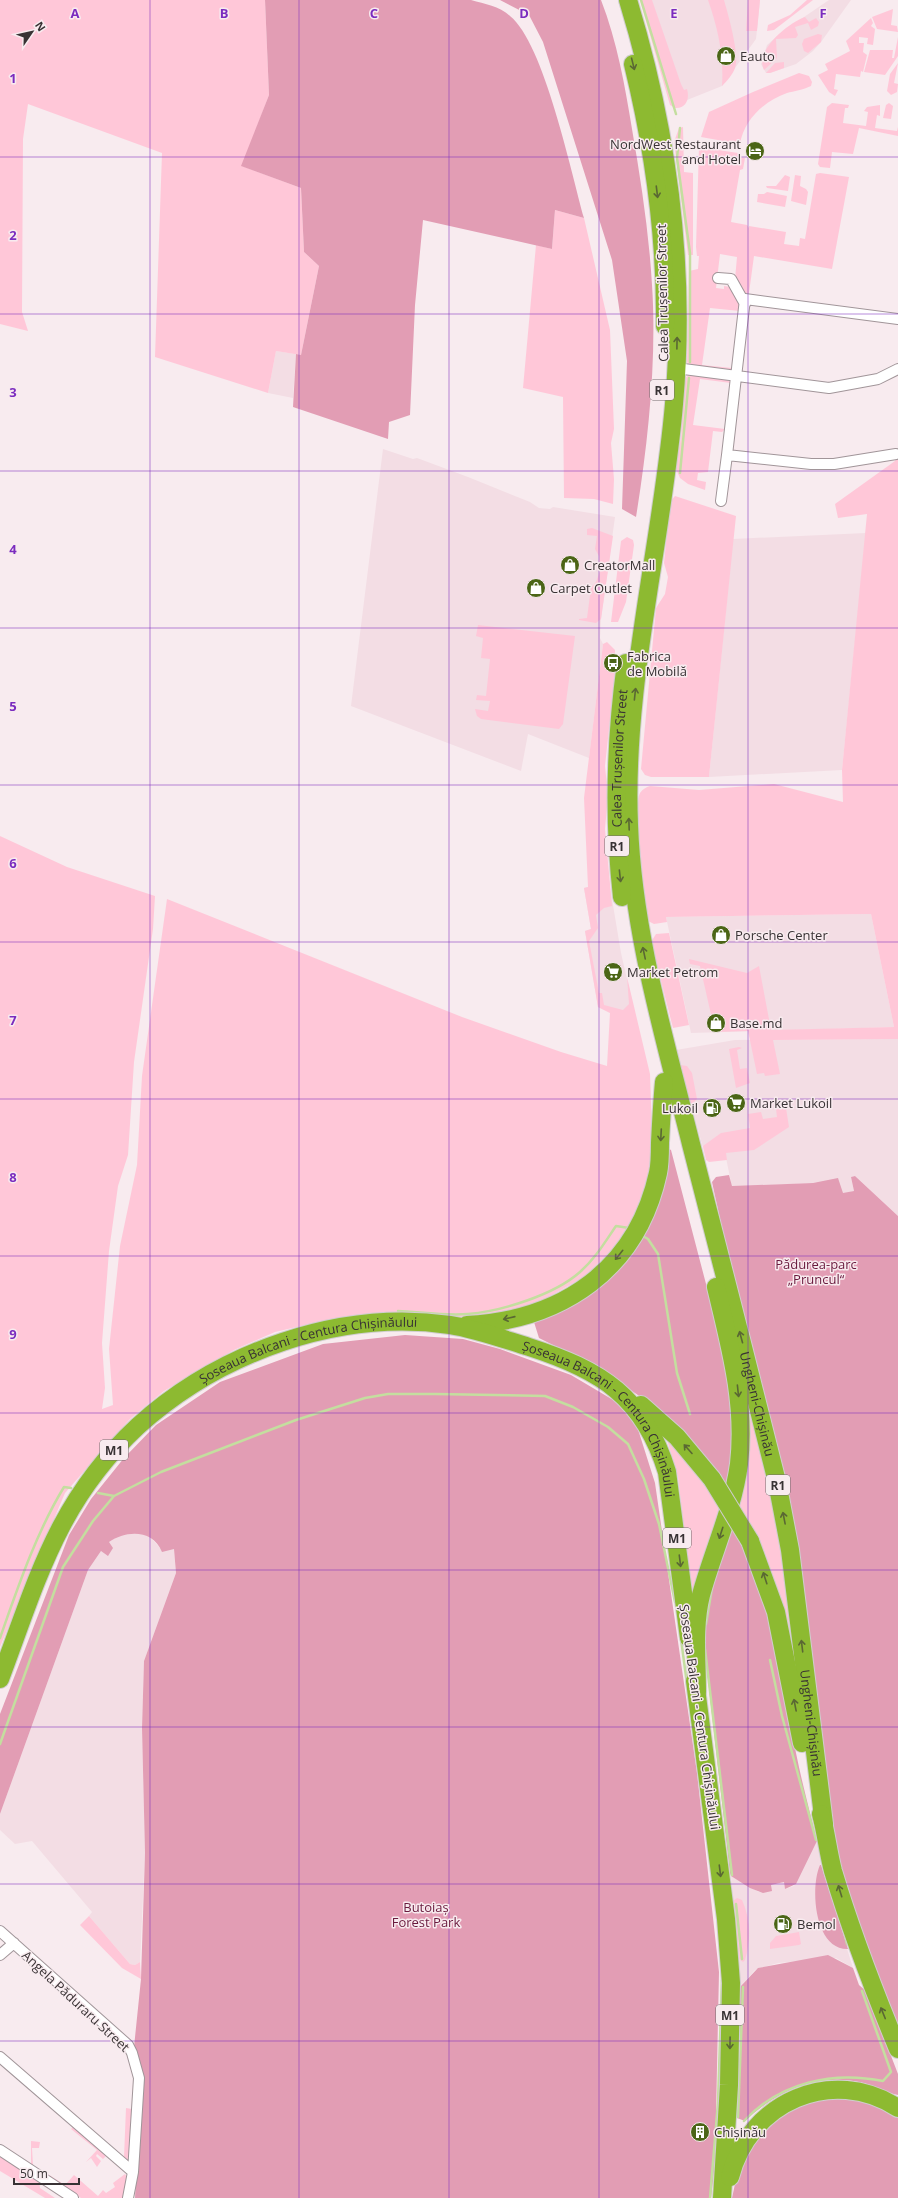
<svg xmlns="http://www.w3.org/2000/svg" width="898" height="2198" viewBox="0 0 898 2198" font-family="'Open Sans',sans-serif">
	<rect width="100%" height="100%" fill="#f8ebef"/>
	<path fill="#f3dde4" d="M 648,0 L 760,0 L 756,39 L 722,86 L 687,100 L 677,102 Z
		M 829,0 L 851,0 L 821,42 L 813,51 L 796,64 L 770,73 L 766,73 L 761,64 L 767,45 L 782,32 Z
		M 276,351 L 296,354 L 293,398 L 268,393 Z
		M 383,449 L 413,459 L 417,458 L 468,477 L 530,502 L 539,508 L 550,509 L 553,507 L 615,517 L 601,619 L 600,638 L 603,644 L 589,758 L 528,734 L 521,771 L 351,706 Z
		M 866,533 L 842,770 L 709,777 L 733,539 Z
		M 609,881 L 621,953 L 636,1018 L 625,1020 L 598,1007 L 585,931 L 591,929 L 584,888 Z
		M 871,914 L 894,1027 L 691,1033 L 666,917 Z
		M 898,1039 L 898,1216 L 855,1176 L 851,1177 L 854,1191 L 842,1194 L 838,1179 L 813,1183 L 732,1187 L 725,1153 L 705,1155 L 676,1050 L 735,1040 Z
		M 129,1533 L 143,1534 L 150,1537 L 160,1548 L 174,1549 L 176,1573 L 144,1661 L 142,1728 L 145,1853 L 140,1962 L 135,1965 L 130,1964 L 89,1916 L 92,1912 L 32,1841 L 15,1844 L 0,1830 L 0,1814 L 88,1570 L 101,1551 L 108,1555 L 109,1542 L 118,1536 Z
		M 817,1841 L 821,1865 L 853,1968 L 836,1958 L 778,1963 L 755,1970 L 740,1987 L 731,1876 L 759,1892 L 771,1885 L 784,1882 L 785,1889 L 794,1886 Z"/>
	<path fill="#ffc7d8" d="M 0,0 L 265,0 L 269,95 L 242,166 L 301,188 L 304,252 L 319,266 L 301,355 L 276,351 L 268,393 L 155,357 L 162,153 L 28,104 L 23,139 L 22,312 L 28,331 L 0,324 Z
		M 640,0 L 652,0 L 681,84 L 684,90 L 687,89 C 690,99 686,109 675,108 L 670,105 Z
		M 708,0 L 724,0 C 728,14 740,55 735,68 C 733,74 727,81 722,86 C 724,55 718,29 708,0 Z
		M 748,0 L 760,0 L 757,31 L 746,31 Z
		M 807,0 L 813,0 L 774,30 L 767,31 L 768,25 L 790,15 Z
		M 893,9 L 891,25 L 897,26 L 898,32 L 877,29 L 872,17 Z
		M 805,17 L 809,22 L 816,18 L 819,22 L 818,26 L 811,30 L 808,23 L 795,27 L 798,35 L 796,38 L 776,39 L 777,58 L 764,70 C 754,50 790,22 805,17 Z
		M 871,18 L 873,23 L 871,26 L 875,29 L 873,45 L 867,44 L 868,38 L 859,37 L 859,43 L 864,43 L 863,52 L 867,55 L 863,72 L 861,71 L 860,77 L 836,74 L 834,89 L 838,90 L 835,96 L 829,92 L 818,75 L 828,70 L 825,64 L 850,51 L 846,41 Z
		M 818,34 L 822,35 L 821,42 L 808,53 L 804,51 L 802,44 L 804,39 Z
		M 898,37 L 898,56 L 885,75 L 864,72 L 870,50 L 893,50 L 892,58 L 894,58 Z
		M 784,62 L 784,68 L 770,73 L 766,73 L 775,63 Z
		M 898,63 L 894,83 L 898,84 L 897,92 L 891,95 L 887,91 L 890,74 Z
		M 799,73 L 809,76 L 812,82 L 811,86 C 803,90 794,91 787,93 C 764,101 744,120 740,144 L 701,137 L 709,112 L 753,92 Z
		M 832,103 L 849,105 L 848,108 L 845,108 L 843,123 L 866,126 L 868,112 L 864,111 L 867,107 L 880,105 L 880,116 L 877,115 L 875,128 L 897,131 L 898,127 L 898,136 L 859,128 L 853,154 L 832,152 L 830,168 L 820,167 L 818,164 L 827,107 Z
		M 889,103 L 893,106 L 891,119 L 883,118 L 886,105 Z
		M 683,127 L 684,172 L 693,173 L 693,255 L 688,255 L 674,142 L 679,128 Z
		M 699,147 L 738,153 L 738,157 L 745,158 L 743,169 L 740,170 L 731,222 L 747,225 L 749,228 L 749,226 L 786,232 L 784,244 L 799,246 L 800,238 L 805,239 L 816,174 L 820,173 L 849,177 L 832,269 L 754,256 L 749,293 L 741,293 L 735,279 L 737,257 L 720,254 L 716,288 L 724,289 L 724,286 L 731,287 L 740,305 L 740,311 L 710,308 L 702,365 L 732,368 L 730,371 L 690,366 L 687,362 L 689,271 L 698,269 L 699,256 L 697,256 L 696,247 Z
		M 785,175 L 790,177 L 788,191 L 767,188 L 766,186 L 776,186 Z
		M 795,175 L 801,176 L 800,186 L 806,189 L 808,192 L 806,205 L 791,201 Z
		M 767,192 L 787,196 L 785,207 L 757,202 L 758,194 L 764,194 Z
		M 555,210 L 584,218 L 610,330 L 614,429 L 611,443 L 614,479 L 613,504 L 594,499 L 564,498 L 563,397 L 523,388 L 536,245 L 552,249 Z
		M 690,374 L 728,379 L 731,383 L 700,379 L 693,425 L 725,429 L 722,432 L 713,431 L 708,472 L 698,473 L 697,480 L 706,482 L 705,490 L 688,484 L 680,478 L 675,467 L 681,438 L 685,378 Z
		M 898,453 L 898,1039 L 773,1040 L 780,1074 L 765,1076 L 764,1073 L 757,1074 L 748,1031 L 715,1032 L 700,966 L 690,964 L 689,959 L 747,973 L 759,966 L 771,1030 L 894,1027 L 871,914 L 666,917 L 667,922 L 654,924 L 648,921 C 645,901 633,805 640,793 C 643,789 646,787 650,786 L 699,790 L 774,784 L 843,802 L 842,770 L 867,514 L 838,518 L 835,504 L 895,461 Z
		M 675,496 L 736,516 L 709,777 L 651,777 L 645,775 L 641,769 L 656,608 L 665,594 L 668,577 L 664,563 L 670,502 Z
		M 592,528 L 613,536 L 601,619 L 596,623 L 579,620 L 579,619 L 587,618 L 591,588 L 596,582 L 600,571 L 599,556 L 595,549 L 597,536 L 587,535 L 587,529 Z
		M 627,537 L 633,540 L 634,545 L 626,602 L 618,622 L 611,622 L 621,541 Z
		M 478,625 L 575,636 L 563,724 L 559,729 L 481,719 L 477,716 L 475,709 L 488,711 L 490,701 L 476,700 L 477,695 L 486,696 L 490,659 L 481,658 L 483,638 L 476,636 Z
		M 607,642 L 615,650 L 615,659 L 611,659 L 611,667 L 615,674 L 605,766 L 608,796 L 605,829 L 612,906 L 604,908 L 596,915 L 598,928 L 589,941 L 599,993 L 602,993 L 604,1005 L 623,1010 L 629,1004 L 627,977 L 650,1074 L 652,1131 L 650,1168 L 645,1191 L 631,1223 L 616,1246 L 584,1277 L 540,1302 L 496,1315 L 459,1317 L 405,1314 L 368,1315 L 327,1320 L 275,1332 L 234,1350 L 164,1391 L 130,1419 L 65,1493 L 0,1647 L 0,836 L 67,867 L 155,896 L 153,929 L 134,1062 L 128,1155 L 118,1186 L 109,1251 L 102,1343 L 105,1388 L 102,1409 L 113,1405 L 109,1349 L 120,1246 L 137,1165 L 142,1076 L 167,899 L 462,1017 L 561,1052 L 607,1066 L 610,1013 L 598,1007 L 585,931 L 591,929 L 584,888 L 588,887 L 584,798 L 603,644 Z
		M 669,933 L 689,1025 L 673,1028 L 651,942 L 656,934 Z
		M 739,1047 L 742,1048 L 737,1050 L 740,1069 L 747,1068 L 750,1083 L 736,1088 L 729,1049 Z
		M 680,1065 L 687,1066 L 692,1073 L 697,1099 L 690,1106 Z
		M 786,1108 L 789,1127 L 754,1150 L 726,1153 L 727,1160 L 709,1162 L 706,1160 L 703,1146 L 721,1133 L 750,1128 L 748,1114 L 761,1112 L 763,1119 L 777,1117 L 776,1109 Z
		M 739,1351 L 770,1478 L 802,1685 L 738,1508 Z
		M 667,1440 L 704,1483 L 722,1511 L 700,1568 L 692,1600 L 678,1477 Z
		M 737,1898 L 742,1900 C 751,1920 751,1940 745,1960 L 743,1962 L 739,1959 L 733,1901 Z
		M 89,1916 L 130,1964 L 135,1965 L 140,1962 L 141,1979 L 122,1968 L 80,1925 Z
		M 799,1932 L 801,1944 L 799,1945 L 770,1949 L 770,1943 L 776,1936 Z
		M 126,2108 L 132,2109 L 130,2160 L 128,2162 L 121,2159 L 124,2157 Z
		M 73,2127 L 106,2156 L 103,2159 L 97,2154 L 96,2156 L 101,2161 L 97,2167 L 91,2158 L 86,2162 L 97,2150 L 71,2129 Z
		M 31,2141 L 40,2142 L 39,2148 L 32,2148 L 33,2165 L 31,2166 Z
		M 0,2155 L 39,2180 L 40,2188 L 55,2198 L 45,2198 L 0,2171 Z
		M 46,2173 L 65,2185 L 74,2175 L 98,2196 L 103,2190 L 106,2193 L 115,2187 L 113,2183 L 125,2174 L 128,2179 L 125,2198 L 81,2198 L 45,2175 Z"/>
	<path fill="#e29db4" d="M 265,0 L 471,0 C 485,4 499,6 510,16 C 544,43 571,172 584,218 L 555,210 L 552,249 L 423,220 L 415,305 L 410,415 L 389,422 L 388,439 L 293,407 L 296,354 L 301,355 L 319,266 L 304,252 L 301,188 L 241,166 L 269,95 Z
		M 500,0 L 601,0 C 617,41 625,86 632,129 C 641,181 649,233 652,285 C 657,359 648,443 636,517 L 622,509 L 627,361 L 612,260 L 543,42 L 529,15 Z
		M 669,1149 L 671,1150 L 723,1349 L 731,1391 L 733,1436 L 729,1492 L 648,1402 L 597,1367 L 539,1338 L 534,1322 L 609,1278 Z
		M 729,1175 L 732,1186 L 813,1183 L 838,1178 L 843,1193 L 854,1191 L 851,1177 L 855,1176 L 898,1216 L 898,2032 L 838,1871 L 809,1658 L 809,1627 L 712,1182 L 716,1177 Z
		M 405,1335 L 463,1339 L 500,1349 L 571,1375 L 620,1404 L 636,1423 L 655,1483 L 697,1773 L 719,1972 L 715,2163 L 711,2198 L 135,2198 L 142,2076 L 140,2062 L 134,2047 L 141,1979 L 145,1853 L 142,1728 L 144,1661 L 176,1573 L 174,1549 L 162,1552 C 153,1529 126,1530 109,1542 L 113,1548 L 108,1556 L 101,1551 L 88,1570 L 0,1814 L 0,1714 L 69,1535 L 91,1499 L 124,1458 L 156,1425 L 220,1382 L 323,1344 Z
		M 731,1525 C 774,1593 780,1675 796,1753 C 802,1783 810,1812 817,1841 L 796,1884 L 785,1889 L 784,1882 L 771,1885 L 772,1891 L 763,1893 L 750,1888 L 731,1876 L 730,1873 L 703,1636 L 706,1608 Z
		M 820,1865 L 821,1865 L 848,1949 C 814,1950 810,1887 820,1865 Z
		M 828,1955 L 853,1968 L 859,1985 L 866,1991 L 898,2074 L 898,2095 C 886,2093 875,2086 863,2083 C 818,2072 777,2091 745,2121 L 737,2118 L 740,2090 L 740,1987 L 758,1968 Z
		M 832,2097 L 870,2102 L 898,2116 L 898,2198 L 732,2198 L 738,2170 L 755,2137 L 786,2110 Z"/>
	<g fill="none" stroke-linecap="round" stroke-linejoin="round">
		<path stroke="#c4de9f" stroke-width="2.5" d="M 641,0 L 676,114
			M 680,128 L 677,158 L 690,253 L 690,362
			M 680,473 L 689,378
			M 641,1235 L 648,1239 L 658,1254 L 677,1373 L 690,1414
			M 398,1311 C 420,1312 445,1316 468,1314 C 502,1311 554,1295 580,1272 C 595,1259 605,1242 616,1226 L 629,1228
			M 98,1493 L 114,1496 L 161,1472 L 296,1420 L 365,1398 L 388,1394 L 435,1394 L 545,1396 L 573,1407 L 608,1427 L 628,1444 L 644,1479 L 659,1524 L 675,1602
			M 706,1624 L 712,1588
			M 0,1638 C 18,1587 36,1533 64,1487 L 71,1488
			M 681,1639 L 687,1684
			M 705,1649 L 732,1875
			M 770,1660 L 782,1716 L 816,1840
			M 0,1744 L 63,1567 L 93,1521 L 114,1496
			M 736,1904 L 742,1959
			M 844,1932 L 847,1944
			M 738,2117 L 743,1987
			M 744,2121 C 780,2082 833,2071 883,2081 L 891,2072 L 862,1991
			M 710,2198 L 718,2102 L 722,1980"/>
		<defs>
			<path id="street" d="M 718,278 L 731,279 L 745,304
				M 676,368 L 829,388 L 878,379 L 898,369
				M 896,454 L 834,464 L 811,464 L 727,455 L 745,299 L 898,319
				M 721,501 L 727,455
				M 0,1931 L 128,2045 L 132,2053 L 139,2078 L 133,2172 L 128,2198
				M 0,1955 L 14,1943
				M 0,2057 L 133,2172
				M 0,2150 L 73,2198"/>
			<g id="highway">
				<path id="s1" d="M 628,0 C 668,131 686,267 674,404 C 662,545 623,684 629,825 C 633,934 665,1039 691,1144 C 720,1257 749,1369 777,1482 L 790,1550 L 824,1824"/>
				<path d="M 633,64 C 654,150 666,238 665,326"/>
				<path id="s2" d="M 622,897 C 613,817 615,743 626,663"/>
				<path d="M 467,1325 C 563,1320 637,1269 658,1173 C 660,1164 660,1153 660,1143 C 661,1123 662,1103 664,1082"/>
				<path d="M 641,1405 L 677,1437 L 712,1479"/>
				<path d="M 750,1541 L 776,1612 L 802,1743"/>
				<path id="s3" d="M 0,1679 C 37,1581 57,1501 138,1426 C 220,1352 339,1309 450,1325 C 476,1329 503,1339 529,1347 C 601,1370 644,1397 667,1472 L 689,1638"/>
				<path d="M 695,1681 L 726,1919 L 731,1983 L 729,2085 L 722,2198"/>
				<path d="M 697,1692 C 697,1660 693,1627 701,1595 C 713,1551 733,1509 739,1464 C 746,1403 730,1346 716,1287"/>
				<path d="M 821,1814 C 826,1832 828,1852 833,1871 C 851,1931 874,1991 898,2049"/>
				<path d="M 730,2177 C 749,2102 832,2065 898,2108"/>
			</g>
		</defs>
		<use href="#street" stroke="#a19599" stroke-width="12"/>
		<use href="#highway" stroke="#cfcece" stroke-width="20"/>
		<use href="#street" stroke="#fff" stroke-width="10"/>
		<use href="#highway" stroke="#8dba31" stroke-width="18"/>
		<defs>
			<path id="highway-bridge" d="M 712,1479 L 750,1541"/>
		</defs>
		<use href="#highway-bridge" stroke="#cfcece" stroke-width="20" stroke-linecap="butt"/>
		<use href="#highway-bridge" stroke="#8dba31" stroke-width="18"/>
	</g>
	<defs><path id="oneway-shaft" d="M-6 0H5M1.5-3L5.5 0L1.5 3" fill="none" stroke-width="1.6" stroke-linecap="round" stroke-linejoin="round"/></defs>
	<g stroke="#5a6833">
		<use href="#oneway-shaft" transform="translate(633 64) rotate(76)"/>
		<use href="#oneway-shaft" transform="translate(657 192) rotate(83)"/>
		<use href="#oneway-shaft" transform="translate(677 343) rotate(-89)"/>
		<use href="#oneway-shaft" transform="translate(635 694) rotate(-84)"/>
		<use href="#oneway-shaft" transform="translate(629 824) rotate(-92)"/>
		<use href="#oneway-shaft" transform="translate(620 876) rotate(84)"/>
		<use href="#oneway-shaft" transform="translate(644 953) rotate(-102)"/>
		<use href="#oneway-shaft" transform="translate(661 1135) rotate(93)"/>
		<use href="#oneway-shaft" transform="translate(619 1255) rotate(129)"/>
		<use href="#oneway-shaft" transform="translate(509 1318) rotate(167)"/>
		<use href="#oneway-shaft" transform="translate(741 1337) rotate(-105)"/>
		<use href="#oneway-shaft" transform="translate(738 1391) rotate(84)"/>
		<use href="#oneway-shaft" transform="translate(688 1449) rotate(-132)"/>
		<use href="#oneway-shaft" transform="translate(784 1518) rotate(-101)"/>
		<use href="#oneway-shaft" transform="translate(721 1533) rotate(108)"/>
		<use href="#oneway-shaft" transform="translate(680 1561) rotate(83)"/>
		<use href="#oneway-shaft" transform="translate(765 1578) rotate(-108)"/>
		<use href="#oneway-shaft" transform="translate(802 1646) rotate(-97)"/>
		<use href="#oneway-shaft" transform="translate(795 1705) rotate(-101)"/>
		<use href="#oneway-shaft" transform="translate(720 1871) rotate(83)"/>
		<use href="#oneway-shaft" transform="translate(840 1891) rotate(-107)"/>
		<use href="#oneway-shaft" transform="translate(883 2013) rotate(-112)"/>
		<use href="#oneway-shaft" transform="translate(730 2043) rotate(91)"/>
	</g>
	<path fill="none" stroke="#7b2cbf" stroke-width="1" stroke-opacity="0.55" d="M 150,0 L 150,2198M 299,0 L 299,2198M 449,0 L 449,2198M 599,0 L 599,2198M 748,0 L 748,2198M 0,157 L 898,157M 0,314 L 898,314M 0,471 L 898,471M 0,628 L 898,628M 0,785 L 898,785M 0,942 L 898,942M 0,1099 L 898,1099M 0,1256 L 898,1256M 0,1413 L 898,1413M 0,1570 L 898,1570M 0,1727 L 898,1727M 0,1884 L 898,1884M 0,2041 L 898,2041"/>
	<defs>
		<symbol id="shop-disc" viewBox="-11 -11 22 22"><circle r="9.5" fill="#4b6516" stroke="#f8ebef"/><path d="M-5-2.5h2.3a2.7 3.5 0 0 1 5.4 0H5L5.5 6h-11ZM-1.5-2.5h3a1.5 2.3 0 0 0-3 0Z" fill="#fff"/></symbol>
		<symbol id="hotel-disc" viewBox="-11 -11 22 22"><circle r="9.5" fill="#4b6516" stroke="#f8ebef"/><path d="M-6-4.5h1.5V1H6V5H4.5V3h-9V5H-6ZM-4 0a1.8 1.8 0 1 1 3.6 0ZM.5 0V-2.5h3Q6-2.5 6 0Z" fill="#fff"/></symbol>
		<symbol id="bus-disc" viewBox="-11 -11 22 22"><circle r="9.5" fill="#4b6516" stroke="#f8ebef"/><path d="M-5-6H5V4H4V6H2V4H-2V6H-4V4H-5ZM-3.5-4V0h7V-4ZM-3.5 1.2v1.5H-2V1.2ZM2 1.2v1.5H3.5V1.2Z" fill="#fff"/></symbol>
		<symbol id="supermarket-disc" viewBox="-11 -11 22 22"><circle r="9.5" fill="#4b6516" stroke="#f8ebef"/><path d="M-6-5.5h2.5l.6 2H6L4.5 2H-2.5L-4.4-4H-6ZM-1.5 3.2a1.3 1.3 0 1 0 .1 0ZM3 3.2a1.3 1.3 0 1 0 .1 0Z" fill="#fff"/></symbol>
		<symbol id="fuel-disc" viewBox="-11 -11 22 22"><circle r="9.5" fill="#4b6516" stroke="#f8ebef"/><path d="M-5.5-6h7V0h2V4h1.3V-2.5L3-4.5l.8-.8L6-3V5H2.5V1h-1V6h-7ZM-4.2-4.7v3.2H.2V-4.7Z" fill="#fff"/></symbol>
		<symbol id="building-disc" viewBox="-11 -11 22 22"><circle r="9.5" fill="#4b6516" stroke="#f8ebef"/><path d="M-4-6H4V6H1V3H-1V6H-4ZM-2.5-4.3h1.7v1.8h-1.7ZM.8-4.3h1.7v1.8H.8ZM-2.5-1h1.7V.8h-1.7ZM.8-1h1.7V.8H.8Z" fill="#fff"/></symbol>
	</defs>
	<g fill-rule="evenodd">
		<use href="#shop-disc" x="715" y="45" width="22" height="22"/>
		<use href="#hotel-disc" x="744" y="140" width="22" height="22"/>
		<use href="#shop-disc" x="559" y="554" width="22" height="22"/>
		<use href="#shop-disc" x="525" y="577" width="22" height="22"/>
		<use href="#bus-disc" x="602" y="652" width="22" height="22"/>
		<use href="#shop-disc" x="710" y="924" width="22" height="22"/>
		<use href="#supermarket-disc" x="602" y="961" width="22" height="22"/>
		<use href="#shop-disc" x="705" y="1012" width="22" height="22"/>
		<use href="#supermarket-disc" x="725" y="1092" width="22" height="22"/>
		<use href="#fuel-disc" x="701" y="1097" width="22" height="22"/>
		<use href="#fuel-disc" x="772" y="1913" width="22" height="22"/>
		<use href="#building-disc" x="689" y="2121" width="22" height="22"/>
	</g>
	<g text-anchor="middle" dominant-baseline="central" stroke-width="3" stroke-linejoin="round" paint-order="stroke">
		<g fill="#f8ebef" stroke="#726a6c" stroke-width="1">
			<rect x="650" y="380" width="24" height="20" rx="3"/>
			<rect x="605" y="836" width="24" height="20" rx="3"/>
			<rect x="100" y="1440" width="28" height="20" rx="3"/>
			<rect x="766" y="1475" width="24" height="20" rx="3"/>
			<rect x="663" y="1528" width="28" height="20" rx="3"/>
			<rect x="716" y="2005" width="28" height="20" rx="3"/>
		</g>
		<g font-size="12" font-weight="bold" fill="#383234">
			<text x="662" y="390">R1</text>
			<text x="617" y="846">R1</text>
			<text x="114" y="1450">M1</text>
			<text x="778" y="1485">R1</text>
			<text x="677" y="1538">M1</text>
			<text x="730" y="2015">M1</text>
		</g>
		<g font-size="13" fill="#383234" stroke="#f8ebef" text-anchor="start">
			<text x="740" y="56">Eauto</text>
			<text x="741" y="144" text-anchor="end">NordWest Restaurant<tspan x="741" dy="15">and Hotel</tspan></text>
			<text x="584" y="565">CreatorMall</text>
			<text x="550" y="588">Carpet Outlet</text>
			<text x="627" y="656">Fabrica<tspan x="627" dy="15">de Mobilă</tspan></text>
			<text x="735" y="935">Porsche Center</text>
			<text x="627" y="972">Market Petrom</text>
			<text x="730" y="1023">Base.md</text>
			<text x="750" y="1103">Market Lukoil</text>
			<text x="698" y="1108" text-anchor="end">Lukoil</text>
			<text x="797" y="1924">Bemol</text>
			<text x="714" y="2132">Chișinău</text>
		</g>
		<g font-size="13" fill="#383234" stroke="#f8ebef">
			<text transform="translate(662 293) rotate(-91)">Calea Trușenilor Street</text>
			<text stroke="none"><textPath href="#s2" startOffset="139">Calea Trușenilor Street</textPath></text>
			<text stroke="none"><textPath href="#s3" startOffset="483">Șoseaua Balcani - Centura Chișinăului</textPath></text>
			<text stroke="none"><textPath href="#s1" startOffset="1427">Ungheni-Chișinău</textPath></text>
			<text stroke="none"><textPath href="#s3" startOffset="819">Șoseaua Balcani - Centura Chișinăului</textPath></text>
			<text transform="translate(700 1717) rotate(82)">Șoseaua Balcani - Centura Chișinăului</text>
			<text stroke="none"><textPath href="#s1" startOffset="1751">Ungheni-Chișinău</textPath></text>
			<text transform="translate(76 2001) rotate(43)">Angela Păduraru Street</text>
		</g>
		<g font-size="13" fill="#69193d" stroke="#f8ebef">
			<text x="816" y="1264">Pădurea-parc<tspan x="816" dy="15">„Pruncul“</tspan></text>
			<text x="426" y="1907">Butoiaș<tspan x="426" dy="15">Forest Park</tspan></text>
		</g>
	</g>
	<g font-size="13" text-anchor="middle" font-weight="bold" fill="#7b2cbf" stroke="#f8ebef" stroke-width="3" stroke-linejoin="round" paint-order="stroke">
		<text x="75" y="18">A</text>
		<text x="224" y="18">B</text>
		<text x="374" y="18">C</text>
		<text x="524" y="18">D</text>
		<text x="674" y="18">E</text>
		<text x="823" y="18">F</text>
		<text x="13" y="83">1</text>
		<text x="13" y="240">2</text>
		<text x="13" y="397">3</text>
		<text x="13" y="554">4</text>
		<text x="13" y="711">5</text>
		<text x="13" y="868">6</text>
		<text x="13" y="1025">7</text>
		<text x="13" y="1182">8</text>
		<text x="13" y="1339">9</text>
	</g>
	<g transform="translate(32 32) rotate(56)" stroke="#f8ebef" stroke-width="3" paint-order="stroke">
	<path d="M0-3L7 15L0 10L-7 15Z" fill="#383234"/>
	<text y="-6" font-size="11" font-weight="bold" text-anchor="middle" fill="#383234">N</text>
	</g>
	<path d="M14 2178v6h65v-6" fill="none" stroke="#383234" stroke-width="2"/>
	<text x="20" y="2178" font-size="12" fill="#383234" stroke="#f8ebef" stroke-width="3" paint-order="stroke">50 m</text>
</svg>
